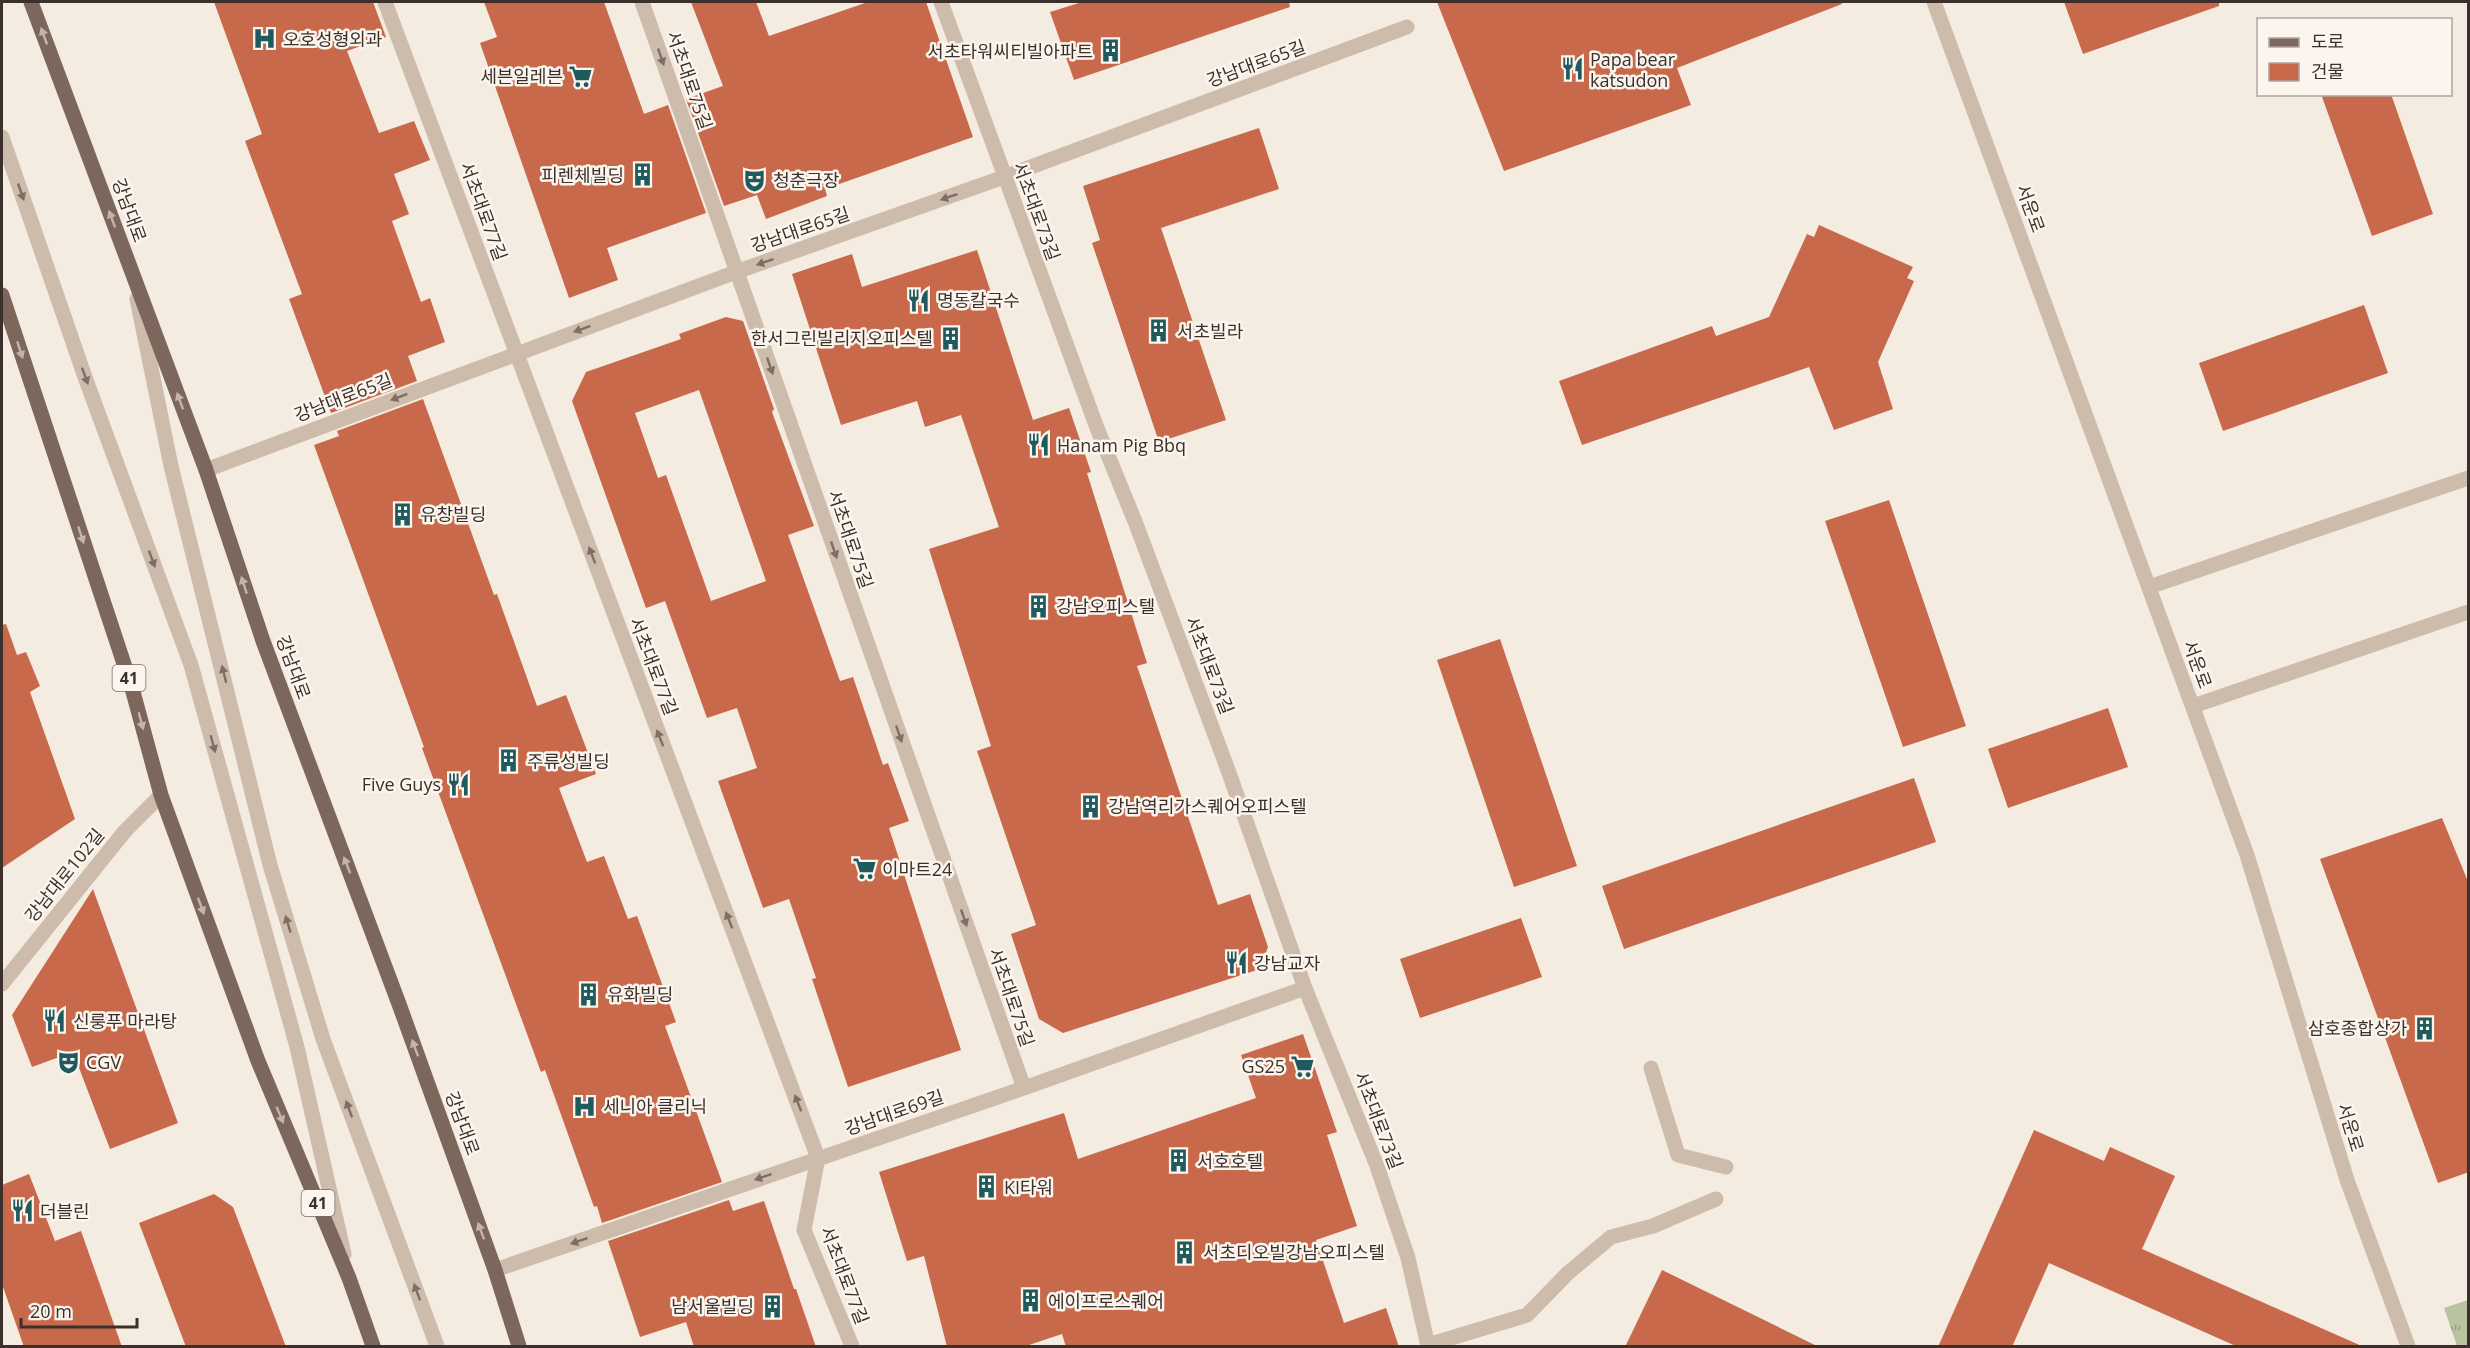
<svg xmlns="http://www.w3.org/2000/svg" width="2470" height="1348" viewBox="0 0 2470 1348" font-family="'Open Sans','Noto Sans KR',sans-serif">
	<defs>
		<pattern id="park-tufts" width="24" height="20" patternUnits="userSpaceOnUse" patternTransform="scale(1.5)"><rect width="24" height="20" fill="#b8c4a0"/><path d="M3 7l-1-3M5 7V3M7 7l1-3M15 17l-1-3M17 17v-4M19 17l1-3" fill="none" stroke="#97a083"/></pattern>
	</defs>
	<rect width="100%" height="100%" fill="#f4ebe1"/>
	<path fill="url(#park-tufts)" d="M 2468,1300 L 2468,1346 L 2457,1346 L 2444,1308 Z"/>
	<path fill="#c8694b" fill-rule="evenodd" d="M 214,2 L 373,2 L 386,37 L 347,51 L 379,133 L 414,121 L 430,160 L 394,174 L 409,214 L 392,221 L 421,302 L 430,298 L 445,342 L 408,356 L 417,381 L 331,413 L 289,299 L 302,294 L 245,141 L 262,134 Z
		M 484,2 L 604,2 L 644,114 L 668,105 L 706,213 L 607,248 L 618,280 L 569,298 L 480,43 L 497,37 Z
		M 691,2 L 756,2 L 769,36 L 868,2 L 926,2 L 973,137 L 825,189 L 827,196 L 766,219 L 757,195 L 724,206 L 686,99 L 723,86 Z
		M 1082,2 L 1289,2 L 1290,7 L 1074,80 L 1050,12 Z
		M 1437,2 L 1841,2 L 1842,4 L 1677,68 L 1691,105 L 1504,171 Z
		M 2064,2 L 2219,2 L 2219,6 L 2083,54 Z
		M 2321,94 L 2391,94 L 2433,214 L 2372,236 Z
		M 1259,128 L 1279,189 L 1161,228 L 1226,420 L 1159,442 L 1092,243 L 1100,240 L 1083,186 Z
		M 1819,225 L 1913,267 L 1907,278 L 1914,281 L 1878,362 L 1893,409 L 1834,430 L 1809,367 L 1582,445 L 1559,381 L 1712,326 L 1716,336 L 1769,317 L 1807,234 L 1814,237 Z
		M 977,250 L 1033,420 L 1069,408 L 1091,472 L 1087,473 L 1147,663 L 1137,666 L 1218,905 L 1250,894 L 1268,947 L 1260,969 L 1063,1033 L 1039,1019 L 1011,934 L 1036,925 L 977,751 L 991,746 L 929,549 L 999,527 L 961,415 L 925,427 L 917,401 L 841,425 L 792,274 L 852,254 L 862,287 Z
		M 2364,305 L 2388,373 L 2223,431 L 2199,363 Z
		M 726,317 L 743,321 L 774,409 L 772,412 L 814,526 L 788,535 L 840,681 L 853,677 L 883,765 L 888,763 L 909,821 L 889,828 L 961,1050 L 848,1087 L 812,979 L 816,978 L 789,899 L 763,908 L 718,781 L 757,768 L 737,708 L 707,718 L 665,601 L 646,608 L 572,401 L 586,372 L 681,339 L 679,334 ZM 699,390 L 766,581 L 711,601 L 666,475 L 658,478 L 635,413 Z
		M 423,399 L 494,595 L 497,594 L 537,706 L 566,695 L 596,774 L 559,788 L 587,862 L 604,856 L 628,919 L 637,916 L 676,1022 L 665,1026 L 722,1182 L 602,1223 L 597,1206 L 594,1207 L 545,1070 L 541,1072 L 422,748 L 424,747 L 314,445 L 339,436 L 337,431 Z
		M 1889,500 L 1966,726 L 1903,747 L 1825,521 Z
		M 6,624 L 17,655 L 26,652 L 40,686 L 30,692 L 75,819 L 2,868 L 2,625 Z
		M 1500,639 L 1577,866 L 1514,887 L 1437,660 Z
		M 2108,708 L 2128,767 L 2008,808 L 1988,749 Z
		M 1914,778 L 1936,842 L 1624,949 L 1602,886 Z
		M 2442,818 L 2469,884 L 2469,1172 L 2438,1183 L 2320,859 Z
		M 93,889 L 178,1123 L 110,1149 L 73,1052 L 32,1067 L 12,1015 Z
		M 1521,918 L 1542,977 L 1420,1018 L 1400,959 Z
		M 1303,1034 L 1337,1132 L 1327,1135 L 1357,1226 L 1316,1240 L 1344,1323 L 1386,1308 L 1399,1347 L 1066,1347 L 1062,1334 L 1023,1347 L 947,1347 L 924,1256 L 907,1261 L 879,1172 L 1064,1113 L 1078,1159 L 1256,1098 L 1241,1055 Z
		M 2034,1130 L 2104,1161 L 2110,1147 L 2175,1176 L 2142,1249 L 2364,1347 L 2238,1347 L 2049,1263 L 2012,1347 L 1938,1347 Z
		M 29,1174 L 55,1241 L 81,1231 L 122,1347 L 24,1347 L 2,1284 L 2,1185 Z
		M 214,1194 L 233,1207 L 286,1347 L 186,1347 L 139,1223 Z
		M 729,1200 L 733,1211 L 764,1201 L 794,1289 L 796,1289 L 816,1347 L 694,1347 L 686,1322 L 640,1337 L 608,1241 Z
		M 1662,1270 L 1819,1347 L 1625,1347 Z"/>
	<g fill="none" stroke-linecap="round" stroke-linejoin="round">
		<path stroke="#cdbbac" stroke-width="15" d="M 385,2 L 818,1158 L 804,1230 L 852,1346
			M 642,2 L 1024,1088
			M 941,2 L 1097,428 L 1136,524 L 1228,770 L 1305,988 L 1377,1166 L 1408,1258 L 1428,1346
			M 1934,2 L 2247,855 L 2347,1180 L 2408,1346
			M 2,137 L 86,380 L 191,665 L 297,1047 L 344,1254
			M 137,299 L 171,466 L 270,865 L 323,1039 L 437,1346
			M 206,470 L 736,272 L 1004,177 L 1407,27
			M 2149,587 L 2468,478
			M 2193,706 L 2468,612
			M 2,984 L 125,831 L 161,795
			M 1651,1068 L 1678,1155 L 1726,1167
			M 495,1270 L 1024,1088 L 1305,988
			M 1428,1345 L 1527,1315 L 1568,1273 L 1611,1237 L 1653,1226 L 1716,1199"/>
		<path stroke="#7d675c" stroke-width="15" d="M 31,2 L 206,470 L 263,641 L 399,1004 L 495,1270 L 519,1346
			M 2,295 L 132,688 L 161,795 L 258,1061 L 349,1278 L 373,1346"/>
	</g>
	<defs><path id="oneway-solid" d="M-6-.8H1V-3.2L6.5 0L1 3.2V.8H-6Z" transform="scale(1.5)"/></defs>
	<g fill="#c2b5ac">
		<use href="#oneway-solid" transform="translate(44 36) rotate(-110)"/>
		<use href="#oneway-solid" transform="translate(112 219) rotate(-110)"/>
		<use href="#oneway-solid" transform="translate(20 350) rotate(72)"/>
		<use href="#oneway-solid" transform="translate(180 401) rotate(-110)"/>
		<use href="#oneway-solid" transform="translate(81 535) rotate(72)"/>
		<use href="#oneway-solid" transform="translate(244 585) rotate(-108)"/>
		<use href="#oneway-solid" transform="translate(141 721) rotate(75)"/>
		<use href="#oneway-solid" transform="translate(347 865) rotate(-111)"/>
		<use href="#oneway-solid" transform="translate(201 906) rotate(70)"/>
		<use href="#oneway-solid" transform="translate(415 1048) rotate(-110)"/>
		<use href="#oneway-solid" transform="translate(280 1115) rotate(67)"/>
		<use href="#oneway-solid" transform="translate(481 1231) rotate(-110)"/>
	</g>
	<g fill="#7d6f65">
		<use href="#oneway-solid" transform="translate(661 57) rotate(71)"/>
		<use href="#oneway-solid" transform="translate(21 192) rotate(71)"/>
		<use href="#oneway-solid" transform="translate(949 197) rotate(161)"/>
		<use href="#oneway-solid" transform="translate(765 262) rotate(161)"/>
		<use href="#oneway-solid" transform="translate(582 329) rotate(160)"/>
		<use href="#oneway-solid" transform="translate(770 366) rotate(71)"/>
		<use href="#oneway-solid" transform="translate(85 376) rotate(70)"/>
		<use href="#oneway-solid" transform="translate(399 397) rotate(159)"/>
		<use href="#oneway-solid" transform="translate(834 550) rotate(71)"/>
		<use href="#oneway-solid" transform="translate(592 555) rotate(-111)"/>
		<use href="#oneway-solid" transform="translate(152 559) rotate(70)"/>
		<use href="#oneway-solid" transform="translate(224 674) rotate(-104)"/>
		<use href="#oneway-solid" transform="translate(899 734) rotate(71)"/>
		<use href="#oneway-solid" transform="translate(660 738) rotate(-111)"/>
		<use href="#oneway-solid" transform="translate(213 744) rotate(75)"/>
		<use href="#oneway-solid" transform="translate(964 918) rotate(71)"/>
		<use href="#oneway-solid" transform="translate(729 920) rotate(-111)"/>
		<use href="#oneway-solid" transform="translate(288 924) rotate(-107)"/>
		<use href="#oneway-solid" transform="translate(798 1103) rotate(-111)"/>
		<use href="#oneway-solid" transform="translate(349 1109) rotate(-110)"/>
		<use href="#oneway-solid" transform="translate(763 1177) rotate(161)"/>
		<use href="#oneway-solid" transform="translate(579 1241) rotate(161)"/>
		<use href="#oneway-solid" transform="translate(417 1292) rotate(-110)"/>
	</g>
	<defs>
		<symbol id="hospital-bare" viewBox="-9 -9 18 18"><path d="M-5-5h3v3.5h4V-5h3V5h-3V1.5h-4V5h-3Z" fill="#1f5a5e" stroke="#fbf5ee" stroke-width="2.5" paint-order="stroke"/></symbol>
		<symbol id="building-bare" viewBox="-9 -9 18 18"><path d="M-4-6H4V6H1V3H-1V6H-4ZM-2.5-4.3h1.7v1.8h-1.7ZM.8-4.3h1.7v1.8H.8ZM-2.5-1h1.7V.8h-1.7ZM.8-1h1.7V.8H.8Z" fill="#1f5a5e" stroke="#fbf5ee" stroke-width="2.5" paint-order="stroke"/></symbol>
		<symbol id="restaurant-bare" viewBox="-9 -9 18 18"><path d="M-5-6h1v4h1v-4h1v4h1v-4h1v5L-1.5 .5V6h-2V.5L-5-1ZM5-6V6H3V1.5H1.5Q1.5-4 5-6Z" fill="#1f5a5e" stroke="#fbf5ee" stroke-width="2.5" paint-order="stroke"/></symbol>
		<symbol id="supermarket-bare" viewBox="-9 -9 18 18"><path d="M-6-5.5h2.5l.6 2H6L4.5 2H-2.5L-4.4-4H-6ZM-1.5 3.2a1.3 1.3 0 1 0 .1 0ZM3 3.2a1.3 1.3 0 1 0 .1 0Z" fill="#1f5a5e" stroke="#fbf5ee" stroke-width="2.5" paint-order="stroke"/></symbol>
		<symbol id="theatre-bare" viewBox="-9 -9 18 18"><path d="M-5-5.5Q0-4 5-5.5V0Q5 5 0 6Q-5 5-5 0ZM-3.3-2.5H-1v1.5H-3.3ZM1-2.5H3.3v1.5H1ZM-2.8 1Q0 5.5 2.8 1Z" fill="#1f5a5e" stroke="#fbf5ee" stroke-width="2.5" paint-order="stroke"/></symbol>
	</defs>
	<g fill-rule="evenodd">
		<use href="#hospital-bare" x="248" y="22" width="33" height="33"/>
		<use href="#building-bare" x="1094" y="34" width="33" height="33"/>
		<use href="#restaurant-bare" x="1556" y="52" width="33" height="33"/>
		<use href="#supermarket-bare" x="564" y="60" width="33" height="33"/>
		<use href="#building-bare" x="626" y="158" width="33" height="33"/>
		<use href="#theatre-bare" x="738" y="164" width="33" height="33"/>
		<use href="#restaurant-bare" x="902" y="284" width="33" height="33"/>
		<use href="#building-bare" x="1142" y="314" width="33" height="33"/>
		<use href="#building-bare" x="934" y="322" width="33" height="33"/>
		<use href="#restaurant-bare" x="1022" y="428" width="33" height="33"/>
		<use href="#building-bare" x="386" y="498" width="33" height="33"/>
		<use href="#building-bare" x="1022" y="590" width="33" height="33"/>
		<use href="#building-bare" x="492" y="744" width="33" height="33"/>
		<use href="#restaurant-bare" x="442" y="768" width="33" height="33"/>
		<use href="#building-bare" x="1074" y="790" width="33" height="33"/>
		<use href="#supermarket-bare" x="848" y="852" width="33" height="33"/>
		<use href="#restaurant-bare" x="1220" y="946" width="33" height="33"/>
		<use href="#building-bare" x="572" y="978" width="33" height="33"/>
		<use href="#restaurant-bare" x="38" y="1004" width="33" height="33"/>
		<use href="#building-bare" x="2408" y="1012" width="33" height="33"/>
		<use href="#theatre-bare" x="52" y="1046" width="33" height="33"/>
		<use href="#supermarket-bare" x="1286" y="1050" width="33" height="33"/>
		<use href="#hospital-bare" x="568" y="1090" width="33" height="33"/>
		<use href="#building-bare" x="1162" y="1144" width="33" height="33"/>
		<use href="#building-bare" x="970" y="1170" width="33" height="33"/>
		<use href="#restaurant-bare" x="6" y="1194" width="33" height="33"/>
		<use href="#building-bare" x="1168" y="1236" width="33" height="33"/>
		<use href="#building-bare" x="1014" y="1284" width="33" height="33"/>
		<use href="#building-bare" x="756" y="1290" width="33" height="33"/>
	</g>
	<g text-anchor="middle" dominant-baseline="central" stroke-width="5" stroke-linejoin="round" paint-order="stroke">
		<g fill="#fbf5ee" stroke="#756b66" stroke-width="1.5">
			<rect x="112.5" y="665" width="33" height="26" rx="4.5"/>
			<rect x="301.5" y="1190" width="33" height="26" rx="4.5"/>
		</g>
		<g font-size="16" font-weight="bold" fill="#3b302b">
			<text x="129" y="678">41</text>
			<text x="318" y="1203">41</text>
		</g>
		<g font-size="18" fill="#3b302b" stroke="#fbf5ee" text-anchor="start">
			<text x="283" y="39">오호성형외과</text>
			<text x="1093" y="51" text-anchor="end">서초타워씨티빌아파트</text>
			<text x="1590" y="59">Papa bear<tspan x="1590" dy="21">katsudon</tspan></text>
			<text x="563" y="76" text-anchor="end">세븐일레븐</text>
			<text x="624" y="175" text-anchor="end">피렌체빌딩</text>
			<text x="773" y="180">청춘극장</text>
			<text x="937" y="300">명동칼국수</text>
			<text x="1177" y="331">서초빌라</text>
			<text x="933" y="338" text-anchor="end">한서그린빌리지오피스텔</text>
			<text x="1057" y="445">Hanam Pig Bbq</text>
			<text x="420" y="514">유창빌딩</text>
			<text x="1056" y="606">강남오피스텔</text>
			<text x="527" y="761">주류성빌딩</text>
			<text x="441" y="784" text-anchor="end">Five Guys</text>
			<text x="1108" y="806">강남역리가스퀘어오피스텔</text>
			<text x="882" y="869">이마트24</text>
			<text x="1254" y="963">강남교자</text>
			<text x="607" y="994">유화빌딩</text>
			<text x="73" y="1021">신룽푸 마라탕</text>
			<text x="2407" y="1028" text-anchor="end">삼호종합상가</text>
			<text x="86" y="1062">CGV</text>
			<text x="1285" y="1066" text-anchor="end">GS25</text>
			<text x="603" y="1106">세니아 클리닉</text>
			<text x="1197" y="1161">서호호텔</text>
			<text x="1004" y="1187">KI타워</text>
			<text x="40" y="1211">더블린</text>
			<text x="1203" y="1252">서초디오빌강남오피스텔</text>
			<text x="1048" y="1301">에이프로스퀘어</text>
			<text x="754" y="1306" text-anchor="end">남서울빌딩</text>
		</g>
		<g font-size="18" fill="#3b302b" stroke="#fbf5ee">
			<text transform="translate(1256 63) rotate(-20)">강남대로65길</text>
			<text transform="translate(690 80) rotate(71)">서초대로75길</text>
			<text transform="translate(2031 208) rotate(70)">서운로</text>
			<text transform="translate(130 210) rotate(70)">강남대로</text>
			<text transform="translate(484 211) rotate(70)">서초대로77길</text>
			<text transform="translate(1037 211) rotate(70)">서초대로73길</text>
			<text transform="translate(800 229) rotate(-19)">강남대로65길</text>
			<text transform="translate(343 397) rotate(-21)">강남대로65길</text>
			<text transform="translate(851 539) rotate(71)">서초대로75길</text>
			<text transform="translate(2198 664) rotate(70)">서운로</text>
			<text transform="translate(1210 665) rotate(69)">서초대로73길</text>
			<text transform="translate(654 666) rotate(69)">서초대로77길</text>
			<text transform="translate(294 667) rotate(70)">강남대로</text>
			<text transform="translate(64 875) rotate(-51)">강남대로102길</text>
			<text transform="translate(1012 997) rotate(71)">서초대로75길</text>
			<text transform="translate(894 1112) rotate(-19)">강남대로69길</text>
			<text transform="translate(1379 1120) rotate(69)">서초대로73길</text>
			<text transform="translate(463 1123) rotate(70)">강남대로</text>
			<text transform="translate(2351 1127) rotate(73)">서운로</text>
			<text transform="translate(845 1275) rotate(69)">서초대로77길</text>
		</g>
	</g>
	<rect width="2470" height="1348" fill="none" stroke="#3b302b" stroke-width="6"/>
	<rect x="2257" y="18" width="195" height="78" fill="#fbf5ee" stroke="#aea6a0" stroke-width="1.5"/>
	<rect x="2269" y="38" width="30" height="9" fill="#7d675c" stroke="#aea6a0" stroke-width="1.5"/>
	<text x="2311" y="48" font-size="18" fill="#3b302b">도로</text>
	<rect x="2269" y="63" width="30" height="18" fill="#c8694b" stroke="#aea6a0" stroke-width="1.5"/>
	<text x="2311" y="78" font-size="18" fill="#3b302b">건물</text>
	<path d="M21 1318v9h116v-9" fill="none" stroke="#3b302b" stroke-width="3"/>
	<text x="30" y="1318" font-size="18" fill="#3b302b" stroke="#fbf5ee" stroke-width="4.5" paint-order="stroke">20 m</text>
</svg>
